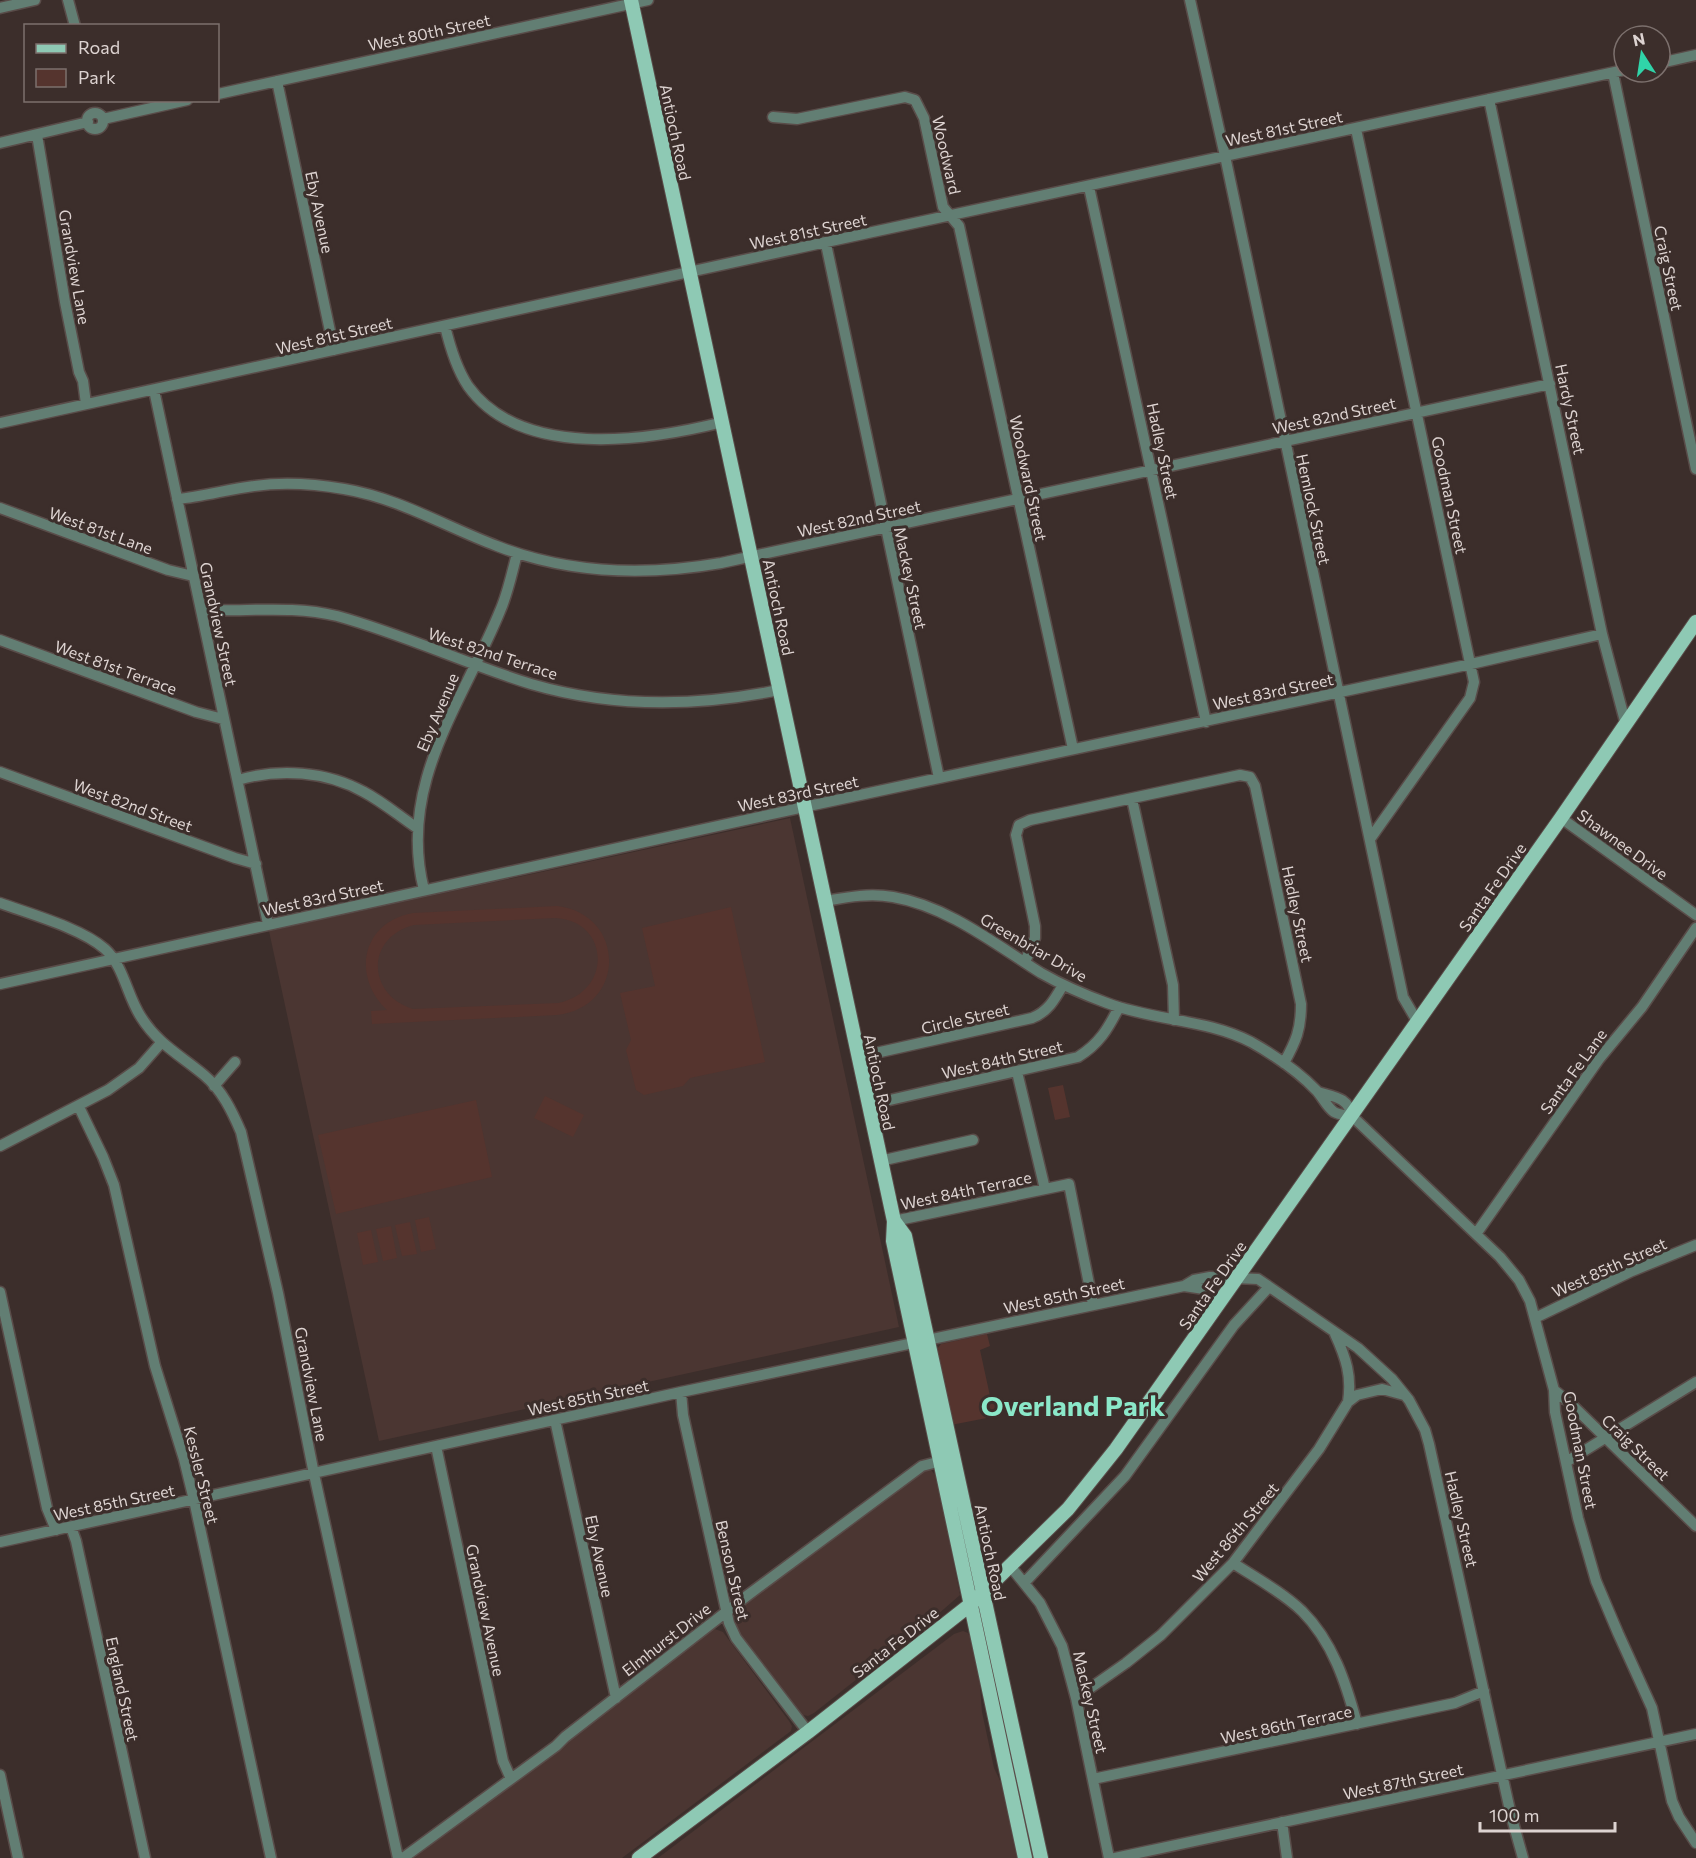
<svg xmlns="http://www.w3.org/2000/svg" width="1696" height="1858" viewBox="0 0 1696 1858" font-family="Commissioner,sans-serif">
	<rect width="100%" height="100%" fill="#3c2e2b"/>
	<path fill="#4b3632" d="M 790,818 L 899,1327 L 379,1441 L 269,931 Z
		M 928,1470 L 931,1470 L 937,1477 L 960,1595 L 929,1622 L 814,1713 L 808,1716 L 803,1715 L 733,1624 L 732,1614 L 920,1472 Z
		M 715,1629 L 723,1632 L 789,1721 L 792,1726 L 791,1731 L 622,1858 L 414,1858 L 649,1679 L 707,1630 Z
		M 963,1631 L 968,1633 L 973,1642 L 979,1674 L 982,1712 L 994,1768 L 1004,1789 L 1018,1858 L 658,1858 L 954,1634 Z"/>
	<path fill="#55342e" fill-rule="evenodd" d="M 557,906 C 626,914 627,1007 557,1015 L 372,1024 L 371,1011 L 387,1010 C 351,976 362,922 413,913 ZM 555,918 C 609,920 614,991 558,1003 L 413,1009 C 366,994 366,937 414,925 Z
		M 731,907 L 765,1062 L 690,1078 L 683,1086 L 644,1095 L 636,1090 L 626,1050 L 631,1040 L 620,993 L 655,986 L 642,928 Z
		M 1063,1085 L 1070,1117 L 1055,1120 L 1048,1088 Z
		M 545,1096 L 584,1115 L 573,1137 L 534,1118 Z
		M 476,1100 L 492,1177 L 336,1214 L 318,1135 Z
		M 429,1217 L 436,1249 L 421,1252 L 415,1220 Z
		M 410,1222 L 417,1254 L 402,1256 L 395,1225 Z
		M 391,1226 L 397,1258 L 383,1261 L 376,1229 Z
		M 371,1230 L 378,1262 L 363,1265 L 357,1233 Z
		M 987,1334 L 990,1346 L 980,1350 L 990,1396 L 998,1396 L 1002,1415 L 951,1425 L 937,1349 L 941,1344 Z"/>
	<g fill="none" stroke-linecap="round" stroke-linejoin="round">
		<defs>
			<path id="minor" d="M 68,0 L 75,26
				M 1190,0 L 1225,156 L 1403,997 L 1417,1021
				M 0,8 L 35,0
				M 1660,63 L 1696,55
				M 1613,73 L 1696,469
				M 277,81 L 334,350
				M 218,94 L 648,0
				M 1489,99 L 1602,634 L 1626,725
				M87 121a8 8 0 1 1 16 0a8 8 0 1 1-16 0Z
				M 773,117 L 797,119 L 905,97 L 915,100 L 924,118 L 943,207 L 959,226 L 1073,749
				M 103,119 L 187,100
				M 1356,129 L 1474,682 L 1470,698 L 1370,839
				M 37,135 L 65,302 L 79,372 L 83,381 L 86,404
				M 0,143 L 88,122
				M 1089,187 L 1206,722
				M 826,244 L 939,778
				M 445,326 C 450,347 456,368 468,386 C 521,460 647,441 723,422
				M 154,390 L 268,924
				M 0,423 L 803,247 L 1624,70
				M 177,499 C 203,497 228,489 254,486 C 283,482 315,484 344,489 C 399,498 446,527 497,546 C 569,574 646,576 721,563 L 1550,384
				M 0,508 L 168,570 L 193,576
				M 201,610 C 247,612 292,605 337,616 C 403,634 466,664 531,684 C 613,708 696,707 779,690
				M 0,640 L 196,712 L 223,719
				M 0,772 L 235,858 L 256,864
				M 238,780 C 279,768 326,771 364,792 C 383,802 399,816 417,828
				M 1132,799 L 1173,985 L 1174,1020
				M 1561,818 L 1696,915
				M 424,890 C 397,784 463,702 500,611 C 508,593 512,572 517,554
				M 825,901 C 848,897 869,893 893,897 C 947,906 995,944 1041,973 C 1062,985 1085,995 1107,1003 C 1154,1021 1207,1019 1251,1042 C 1274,1055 1299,1072 1317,1091 C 1323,1098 1327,1107 1334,1112 C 1339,1115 1346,1115 1352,1116
				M 0,903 C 30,914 81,928 105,949 C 124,966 127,996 141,1017 C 158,1044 180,1055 204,1075 C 222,1090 232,1111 241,1132 L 278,1293 L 314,1474 L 398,1858
				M 1025,962 L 1035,938 L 1035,926 L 1016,835 L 1019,825 L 1030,820 L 1240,775 L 1250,777 L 1255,786 L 1301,1004 C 1301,1030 1296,1041 1284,1063
				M 0,984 L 804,807 L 1471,664 L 1602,634
				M 858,1057 L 1032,1018 C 1048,1012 1055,999 1063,985
				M 1017,1072 L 1045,1189
				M 214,1086 L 235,1062
				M 1318,1092 C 1334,1097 1348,1097 1352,1116
				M 868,1105 L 1078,1057 C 1099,1044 1108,1029 1119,1007
				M 79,1107 L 103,1157 L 114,1185 L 155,1366 L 184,1459 L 194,1500 L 271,1858
				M 1352,1116 L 1500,1257 L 1519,1280 L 1530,1301 L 1554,1390 L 1555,1412 L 1578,1518 L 1596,1581 L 1618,1633 L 1652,1708 L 1672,1801 L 1679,1817 L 1696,1843
				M 0,1146 L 108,1090 L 139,1068 L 161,1043
				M 880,1161 L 973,1140
				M 894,1221 L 1069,1184 L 1093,1304
				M 1476,1234 L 1599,1059 L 1642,1007 L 1696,928
				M 1184,1286 L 1204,1289 L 1221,1301
				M 0,1292 L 47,1508 L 56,1530
				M 1535,1318 L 1632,1271 L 1696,1245
				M 1335,1334 C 1346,1358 1352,1376 1348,1402
				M 1554,1390 L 1570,1403 L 1696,1526
				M 681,1392 L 683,1415 L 729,1623 L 736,1638 L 808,1732
				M 555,1420 L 616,1698
				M 436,1446 L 503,1761 L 511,1779
				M 1566,1462 L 1696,1382
				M 71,1527 L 76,1541 L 145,1858
				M 0,1542 L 681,1392 L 1184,1286 L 1194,1280 L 1210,1277 L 1258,1279 L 1358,1348 L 1392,1379 L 1409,1400 L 1425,1430 L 1429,1444 L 1511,1815 L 1523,1858
				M 1233,1563 C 1256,1578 1282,1592 1302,1611 C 1333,1642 1346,1683 1357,1724
				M 1011,1567 L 1040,1603 L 1062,1646 L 1076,1698 L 1109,1858
				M 1025,1582 L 1125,1476 L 1234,1325 L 1269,1287
				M 1076,1698 L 1126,1663 L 1161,1635 L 1233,1563 L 1319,1449 L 1348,1402 L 1357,1395 L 1382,1389 L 1404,1395
				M 0,1775 L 18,1858
				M 1093,1779 L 1455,1703 L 1484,1691
				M 1282,1822 L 1287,1858
				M 403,1858 L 556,1746 L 565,1737 L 748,1595 L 922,1466 L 945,1460
				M 1115,1858 L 1696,1734"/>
			<path id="major" d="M 631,0 L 894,1221 L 893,1241 L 1025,1858
				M 894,1221 L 905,1236 L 1041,1858
				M 639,1858 L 808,1732 L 971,1604 L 1068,1509 L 1116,1449 L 1561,818 L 1696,622"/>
		</defs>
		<use href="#minor" stroke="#594c49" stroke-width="13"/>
		<use href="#major" stroke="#594c49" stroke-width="16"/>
		<use href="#minor" stroke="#627e73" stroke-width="10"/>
		<use href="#major" stroke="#8ec9b4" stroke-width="14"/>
	</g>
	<g text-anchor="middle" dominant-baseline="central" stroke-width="6" stroke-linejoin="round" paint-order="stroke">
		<g font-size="16" fill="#ddd3d1" stroke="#3c2e2b">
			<text transform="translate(429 32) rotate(-12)">West 80th Street</text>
			<text transform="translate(1284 128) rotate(-12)">West 81st Street</text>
			<text transform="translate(676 132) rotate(78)">Antioch Road</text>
			<text transform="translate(947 155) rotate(77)">Woodward</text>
			<text transform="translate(320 212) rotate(78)">Eby Avenue</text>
			<text transform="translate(808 231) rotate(-12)">West 81st Street</text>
			<text transform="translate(75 267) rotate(80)">Grandview Lane</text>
			<text transform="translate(1669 268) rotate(78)">Craig Street</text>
			<text transform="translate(334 335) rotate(-13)">West 81st Street</text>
			<text transform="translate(1571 409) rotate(78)">Hardy Street</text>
			<text transform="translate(1334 415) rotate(-12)">West 82nd Street</text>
			<text transform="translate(1163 451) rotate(78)">Hadley Street</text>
			<text transform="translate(1029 478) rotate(78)">Woodward Street</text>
			<text transform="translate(1450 495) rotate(78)">Goodman Street</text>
			<text transform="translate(1314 509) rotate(78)">Hemlock Street</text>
			<text transform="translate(859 518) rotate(-12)">West 82nd Street</text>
			<text transform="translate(101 530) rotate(20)">West 81st Lane</text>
			<text transform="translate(911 578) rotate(78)">Mackey Street</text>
			<text transform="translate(779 607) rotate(78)">Antioch Road</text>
			<text transform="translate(219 624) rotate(78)">Grandview Street</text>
			<text transform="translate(493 653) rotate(18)">West 82nd Terrace</text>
			<text transform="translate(116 667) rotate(20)">West 81st Terrace</text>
			<text transform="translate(1273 691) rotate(-12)">West 83rd Street</text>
			<text transform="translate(437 712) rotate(-67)">Eby Avenue</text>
			<text transform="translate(798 793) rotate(-12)">West 83rd Street</text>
			<text transform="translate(133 805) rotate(20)">West 82nd Street</text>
			<text transform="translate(1623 844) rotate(36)">Shawnee Drive</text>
			<text transform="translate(1492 887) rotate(-55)">Santa Fe Drive</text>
			<text transform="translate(323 897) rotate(-12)">West 83rd Street</text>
			<text transform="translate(1298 914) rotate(78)">Hadley Street</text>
			<text transform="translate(1034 947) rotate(30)">Greenbriar Drive</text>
			<text transform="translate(965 1018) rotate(-13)">Circle Street</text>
			<text transform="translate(1002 1059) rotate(-13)">West 84th Street</text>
			<text transform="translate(1573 1071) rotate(-54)">Santa Fe Lane</text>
			<text transform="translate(880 1082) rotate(78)">Antioch Road</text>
			<text transform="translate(966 1190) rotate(-12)">West 84th Terrace</text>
			<text transform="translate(1609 1267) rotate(-24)">West 85th Street</text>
			<text transform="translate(1212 1285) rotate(-55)">Santa Fe Drive</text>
			<text transform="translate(1064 1295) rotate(-12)">West 85th Street</text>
			<text transform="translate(312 1384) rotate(79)">Grandview Lane</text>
			<text transform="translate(588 1397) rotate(-12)">West 85th Street</text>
			<text transform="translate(1636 1447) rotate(44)">Craig Street</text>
			<text transform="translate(1581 1450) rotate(79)">Goodman Street</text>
			<text transform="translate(202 1475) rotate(76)">Kessler Street</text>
			<text transform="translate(114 1502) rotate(-12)">West 85th Street</text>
			<text transform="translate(1462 1519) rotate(77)">Hadley Street</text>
			<text transform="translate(1235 1532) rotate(-50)">West 86th Street</text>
			<text transform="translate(991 1552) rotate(78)">Antioch Road</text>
			<text transform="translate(600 1556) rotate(78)">Eby Avenue</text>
			<text transform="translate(733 1570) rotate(77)">Benson Street</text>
			<text transform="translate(486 1610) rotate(78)">Grandview Avenue</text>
			<text transform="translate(666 1639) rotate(-38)">Elmhurst Drive</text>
			<text transform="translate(895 1642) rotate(-38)">Santa Fe Drive</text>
			<text transform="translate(123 1689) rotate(78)">England Street</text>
			<text transform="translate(1091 1702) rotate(77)">Mackey Street</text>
			<text transform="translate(1286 1724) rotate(-12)">West 86th Terrace</text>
			<text transform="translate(1403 1781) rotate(-12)">West 87th Street</text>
		</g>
		<g font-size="28" font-weight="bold" fill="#8be8c9" stroke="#3c2e2b">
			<text x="1073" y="1405">Overland Park</text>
		</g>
	</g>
	<rect x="24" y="24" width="195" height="78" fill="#3c2e2b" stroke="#7c706d" stroke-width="1.5"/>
	<rect x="36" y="44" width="30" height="9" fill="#8ec9b4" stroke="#7c706d" stroke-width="1.5"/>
	<text x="78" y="54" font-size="18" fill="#ddd3d1">Road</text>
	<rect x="36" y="69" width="30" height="18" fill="#55342e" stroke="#7c706d" stroke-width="1.5"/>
	<text x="78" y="84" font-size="18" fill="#ddd3d1">Park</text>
	<g transform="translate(1642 54) rotate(348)"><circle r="28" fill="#3c2e2b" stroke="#7c706d" stroke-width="1.5"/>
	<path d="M0-4.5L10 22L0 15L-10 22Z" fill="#30d4a9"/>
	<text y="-9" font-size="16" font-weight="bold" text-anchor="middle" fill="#ddd3d1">N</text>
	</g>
	<path d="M1480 1822v9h135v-9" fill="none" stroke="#ddd3d1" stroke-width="3"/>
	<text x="1489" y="1822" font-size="18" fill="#ddd3d1" stroke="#3c2e2b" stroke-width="4.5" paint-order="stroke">100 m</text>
</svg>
